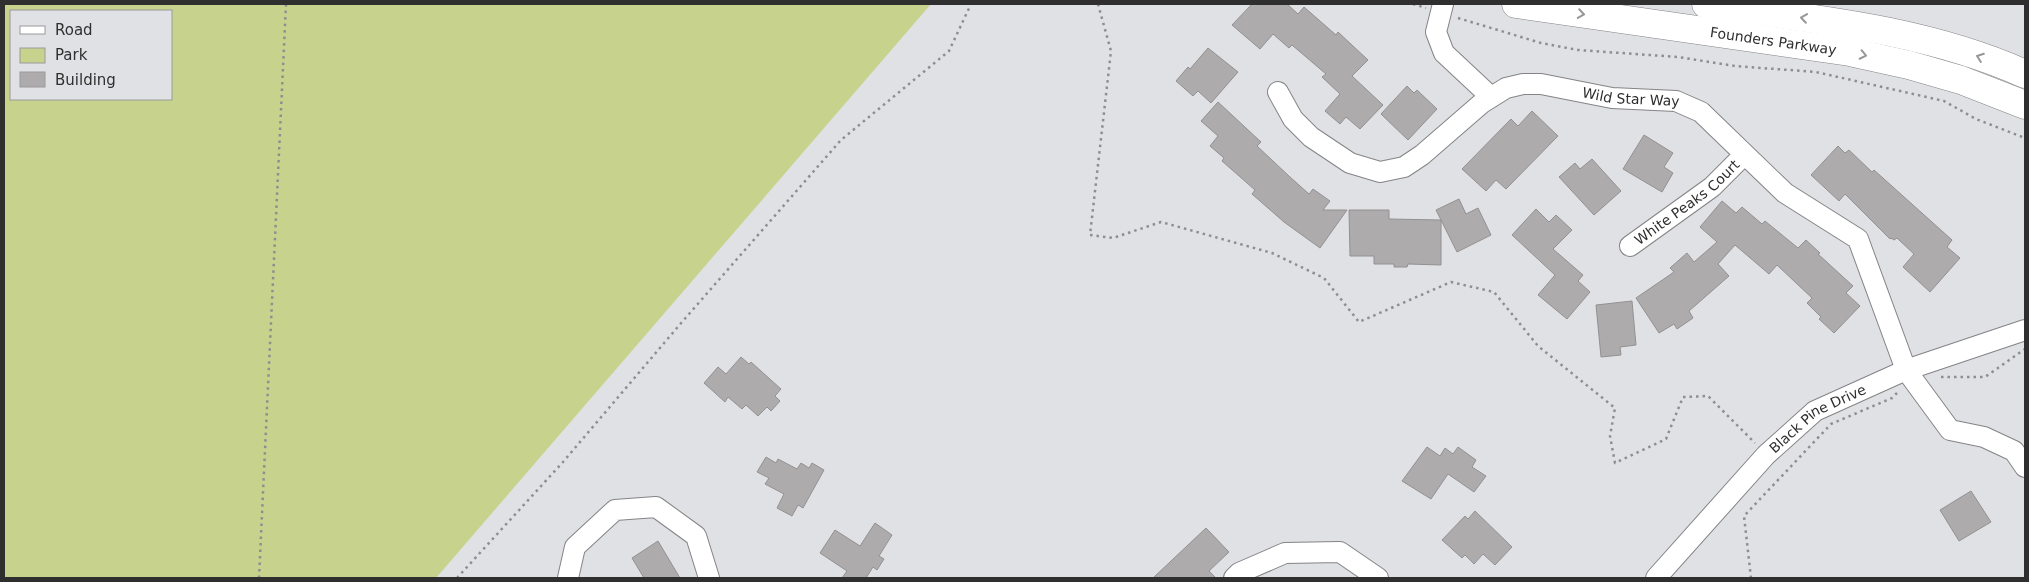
<svg xmlns="http://www.w3.org/2000/svg" width="2029" height="582" viewBox="0 0 2029 582" font-family="'DejaVu Sans',sans-serif">
	<rect width="100%" height="100%" fill="#e0e1e4"/>
	<path fill="#c7d38d" fill-rule="evenodd" d="M 4,4 L 931,4 L 436,578 L 4,578 ZM 11,11 L 171,11 L 171,99 L 11,99 Z"/>
	<path fill="#aeabac" stroke="#939091" d="M 1252,4 L 1287,4 L 1298,14 L 1304,7 L 1336,35 L 1338,32 L 1368,60 L 1352,76 L 1383,105 L 1360,129 L 1346,117 L 1340,124 L 1325,111 L 1340,94 L 1322,77 L 1326,74 L 1292,45 L 1289,48 L 1273,34 L 1260,49 L 1232,25 Z
		M 1208,48 L 1238,72 L 1211,103 L 1198,91 L 1193,96 L 1176,81 L 1188,67 L 1190,69 Z
		M 1407,86 L 1414,93 L 1417,90 L 1437,109 L 1408,140 L 1381,114 Z
		M 1218,102 L 1261,142 L 1257,146 L 1290,177 L 1309,194 L 1313,189 L 1330,201 L 1323,210 L 1347,210 L 1320,248 L 1284,222 L 1252,194 L 1255,190 L 1222,161 L 1224,158 L 1210,146 L 1218,136 L 1201,121 Z
		M 1532,111 L 1558,136 L 1506,189 L 1496,180 L 1486,191 L 1462,169 L 1511,119 L 1518,126 Z
		M 1644,135 L 1673,153 L 1664,167 L 1673,173 L 1662,192 L 1623,169 Z
		M 1838,146 L 1845,153 L 1849,150 L 1872,172 L 1874,170 L 1952,240 L 1947,247 L 1960,258 L 1930,292 L 1903,267 L 1914,254 L 1897,238 L 1894,240 L 1891,238 L 1890,239 L 1845,194 L 1839,201 L 1811,175 Z
		M 1592,159 L 1621,191 L 1594,215 L 1559,177 L 1575,163 L 1580,169 Z
		M 1459,199 L 1466,214 L 1478,208 L 1491,235 L 1457,252 L 1441,220 L 1441,265 L 1408,264 L 1407,267 L 1394,267 L 1394,264 L 1374,264 L 1374,256 L 1350,256 L 1349,210 L 1389,210 L 1389,219 L 1441,220 L 1436,210 Z
		M 1722,201 L 1736,213 L 1742,207 L 1762,224 L 1765,221 L 1798,248 L 1806,240 L 1820,253 L 1818,254 L 1853,286 L 1846,293 L 1860,306 L 1834,333 L 1819,319 L 1821,317 L 1807,303 L 1812,298 L 1777,265 L 1769,274 L 1735,245 L 1718,264 L 1729,276 L 1689,311 L 1693,318 L 1677,329 L 1674,324 L 1659,333 L 1636,298 L 1674,272 L 1670,268 L 1687,253 L 1694,262 L 1717,242 L 1700,227 Z
		M 1536,209 L 1549,222 L 1556,215 L 1572,230 L 1553,249 L 1583,275 L 1578,281 L 1590,292 L 1567,319 L 1538,295 L 1555,275 L 1512,235 Z
		M 1632,301 L 1636,345 L 1620,347 L 1621,355 L 1601,357 L 1596,305 Z
		M 741,357 L 749,364 L 751,362 L 781,389 L 775,396 L 780,401 L 771,411 L 767,407 L 758,416 L 746,405 L 742,409 L 728,397 L 725,402 L 704,383 L 718,367 L 726,374 Z
		M 1427,447 L 1440,456 L 1445,448 L 1453,454 L 1458,447 L 1476,460 L 1472,467 L 1486,476 L 1474,492 L 1448,474 L 1431,499 L 1402,481 Z
		M 766,457 L 776,463 L 778,459 L 797,469 L 801,463 L 809,468 L 812,463 L 824,470 L 803,508 L 798,505 L 792,516 L 777,508 L 784,494 L 765,484 L 769,478 L 757,472 Z
		M 1971,491 L 1991,522 L 1959,541 L 1940,510 Z
		M 1475,511 L 1512,547 L 1495,565 L 1483,554 L 1474,564 L 1465,555 L 1462,558 L 1442,540 L 1465,516 L 1468,519 Z
		M 875,523 L 892,535 L 879,556 L 884,559 L 877,570 L 873,567 L 866,578 L 842,578 L 847,571 L 820,553 L 835,530 L 860,546 Z
		M 1206,528 L 1229,552 L 1209,571 L 1216,578 L 1153,578 Z
		M 658,541 L 680,578 L 644,578 L 632,558 Z"/>
	<g fill="none" stroke-linecap="round" stroke-linejoin="round">
		<defs>
			<g id="minor">
				<path d="M 1443,4 L 1436,32 L 1444,53 L 1491,97"/>
				<path id="s1" d="M 1278,92 L 1293,119 L 1311,137 L 1350,163 L 1380,172 L 1404,167 L 1422,155 L 1482,103 L 1506,88 L 1523,84 L 1541,84 L 1612,98 L 1676,101 L 1701,112 L 1785,193 L 1858,239 L 1906,370 L 1950,430 L 1984,437 L 2014,451 L 2025,467"/>
				<path id="s2" d="M 1630,246 L 1712,187 L 1744,155"/>
				<path d="M 568,578 L 575,547 L 615,510 L 656,507 L 696,536 L 709,578"/>
				<path d="M 1234,578 L 1239,573 L 1285,553 L 1340,552 L 1378,578"/>
				<path id="s3" d="M 1656,578 L 1766,455 L 1815,411 L 1906,370 L 2025,330"/>
			</g>
			<g id="highway">
				<path id="s4" d="M 1516,4 L 1850,52 L 1909,65 L 1961,80 L 2025,105"/>
				<path d="M 1706,4 C 1813,19 1925,29 2025,74"/>
			</g>
		</defs>
		<use href="#minor" stroke="#848487" stroke-width="22"/>
		<use href="#highway" stroke="#848487" stroke-width="29"/>
		<path stroke="#8e8e90" stroke-width="2.5" stroke-dasharray="2.5 4" stroke-linecap="butt" d="M 1098,4 L 1111,51 L 1090,235 L 1113,238 L 1161,222 L 1272,253 L 1324,278 L 1359,322 L 1451,282 L 1494,292 L 1538,346 L 1615,408 L 1610,436 L 1615,463 L 1666,439 L 1683,397 L 1708,396 L 1755,443
			M 1413,4 L 1426,8
			M 1458,18 L 1541,43 L 1578,50 L 1678,57 L 1735,66 L 1816,72 L 1944,101 L 1976,119 L 2025,138
			M 1941,377 L 1985,377 L 2025,349
			M 259,578 L 286,4
			M 457,578 L 563,462 L 682,322 L 841,140 L 949,51 L 971,4
			M 1751,578 L 1744,516 L 1831,424 L 1892,398 L 1897,393"/>
		<use href="#minor" stroke="#fff" stroke-width="20"/>
		<use href="#highway" stroke="#fff" stroke-width="28"/>
	</g>
	<defs><path id="oneway-chevron" d="M-2-3.5L2.5 0L-2 3.5" fill="none" stroke-width="1.6" stroke-linecap="round" stroke-linejoin="round" transform="scale(1.25)"/></defs>
	<g stroke="#979798">
		<use href="#oneway-chevron" transform="translate(1581 14) rotate(9)"/>
		<use href="#oneway-chevron" transform="translate(1804 18) rotate(-172)"/>
		<use href="#oneway-chevron" transform="translate(1863 55) rotate(12)"/>
		<use href="#oneway-chevron" transform="translate(1980 57) rotate(-160)"/>
	</g>
	<g text-anchor="middle" dominant-baseline="central" stroke-width="4.5" stroke-linejoin="round" paint-order="stroke">
		<g font-size="14" fill="#2f2f30" stroke="#e0e1e4">
			<text stroke="none"><textPath href="#s4" startOffset="260">Founders Parkway</textPath></text>
			<text stroke="none"><textPath href="#s1" startOffset="415">Wild Star Way</textPath></text>
			<text stroke="none"><textPath href="#s2" startOffset="72">White Peaks Court</textPath></text>
			<text stroke="none"><textPath href="#s3" startOffset="229">Black Pine Drive</textPath></text>
		</g>
	</g>
	<rect width="2029" height="582" fill="none" stroke="#2f2f30" stroke-width="10"/>
	<rect x="10" y="10" width="162" height="90" fill="#e0e1e4" stroke="#999a9c"/>
	<rect x="20" y="26" width="25" height="8" fill="#ffffff" stroke="#999a9c"/>
	<text x="55" y="35" font-size="15" fill="#2f2f30">Road</text>
	<rect x="20" y="48" width="25" height="15" fill="#c7d38d" stroke="#999a9c"/>
	<text x="55" y="60" font-size="15" fill="#2f2f30">Park</text>
	<rect x="20" y="72" width="25" height="15" fill="#aeabac" stroke="#999a9c"/>
	<text x="55" y="85" font-size="15" fill="#2f2f30">Building</text>
</svg>
